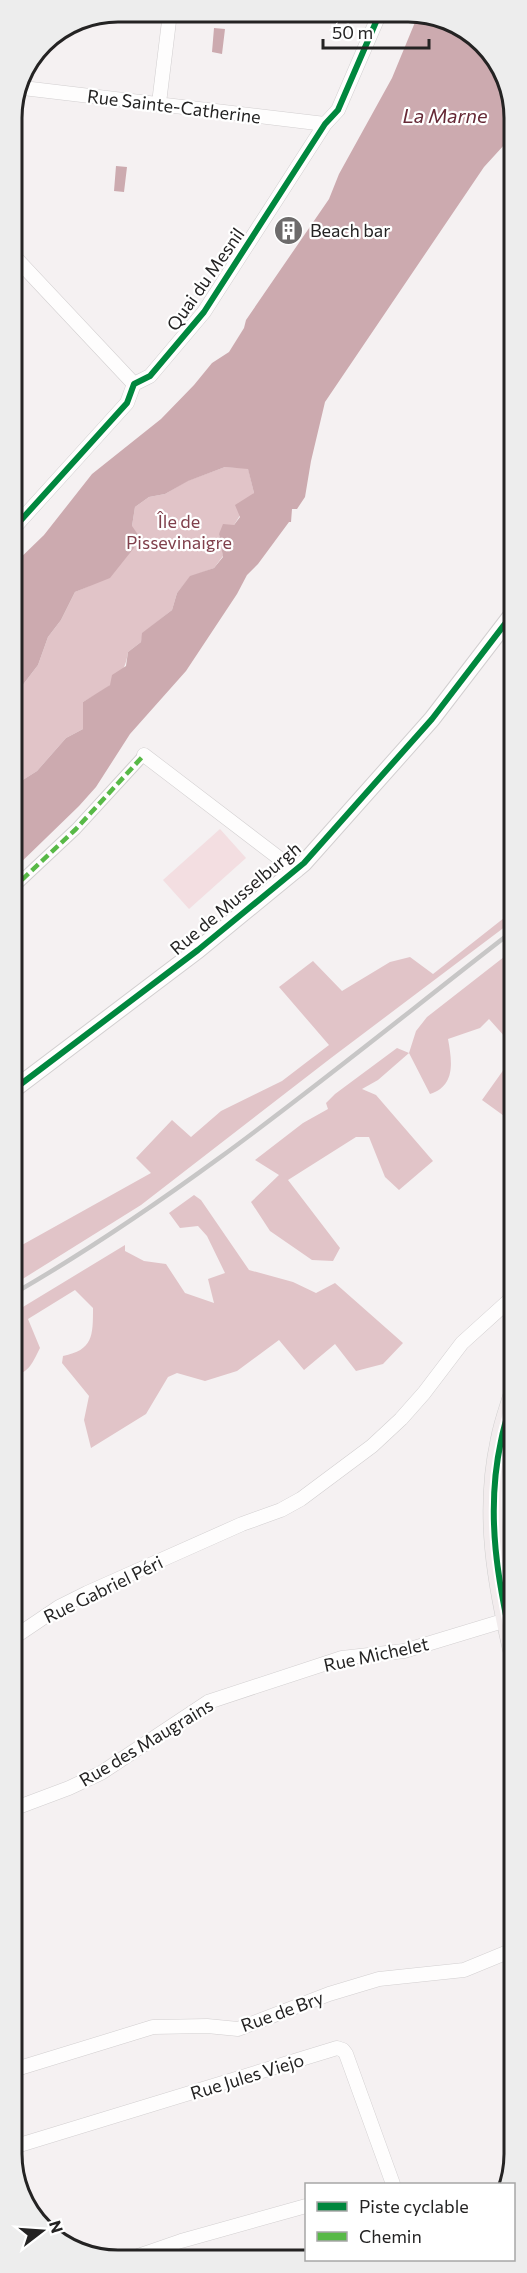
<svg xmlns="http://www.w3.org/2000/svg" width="527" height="2273" viewBox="0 0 527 2273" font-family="Commissioner,sans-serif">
	<rect width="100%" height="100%" fill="#f5f1f2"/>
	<path fill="#f3dee1" d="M 220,829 L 246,858 L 189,909 L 163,880 Z"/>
	<path fill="#e1c4c8" d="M 225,467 L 248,468 L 254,493 L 234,525 L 219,534 L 223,556 L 214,568 L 190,577 L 177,593 L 172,610 L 143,633 L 141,642 L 128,652 C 124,681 107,688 83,702 L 83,729 L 66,738 L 37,771 L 18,783 L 12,789 L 12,699 L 38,665 L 48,637 L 61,620 L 75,592 L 89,586 L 132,526 L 135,507 L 149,497 L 165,494 L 187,481 Z
		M 514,910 L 514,920 L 331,1058 L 141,1205 L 13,1285 L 13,1250 L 151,1173 L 136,1158 L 172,1120 L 191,1137 L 221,1111 L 282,1081 L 329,1045 L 279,987 L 313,961 L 342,991 L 390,962 L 410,957 L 433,974 Z
		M 514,949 L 514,1047 L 489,1019 L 480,1028 L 448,1039 C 452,1061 456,1086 430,1094 L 409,1053 L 378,1080 L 362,1089 L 376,1095 L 433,1161 L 399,1190 L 385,1177 L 369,1137 L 356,1137 L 288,1180 L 340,1248 L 333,1261 L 312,1260 L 270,1231 L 251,1202 L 279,1175 L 255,1160 L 303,1123 L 328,1109 L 326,1103 L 335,1094 L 397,1048 L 409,1053 L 416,1031 L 427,1017 Z
		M 514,1055 L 514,1123 L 482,1100 Z
		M 194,1195 L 201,1200 L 249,1270 L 293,1282 L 316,1293 L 335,1283 L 403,1343 L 383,1364 L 356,1371 L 335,1344 L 304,1370 L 279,1340 L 237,1371 L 205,1381 L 177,1373 L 168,1377 L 146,1414 L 91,1448 L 84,1420 L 89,1396 L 62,1363 L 63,1356 C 93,1350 93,1336 93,1308 L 75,1290 L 28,1319 L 40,1348 C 33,1362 29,1373 13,1376 L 13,1313 L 125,1245 L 125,1251 L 144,1261 L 166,1264 L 185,1293 L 214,1303 L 208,1279 L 225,1273 L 207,1236 L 198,1226 L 180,1228 L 169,1213 Z"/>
	<path fill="#ccaaaf" d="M 418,15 L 435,16 L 488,48 L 514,105 L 514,134 L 484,167 L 325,402 L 311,461 L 305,497 L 297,509 L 292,509 L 291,522 L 289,522 L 258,564 L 247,575 L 237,594 L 186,671 L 130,734 L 96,787 L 79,806 L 12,871 L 12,789 L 18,783 L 37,771 L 66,738 L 83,729 L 83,702 L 110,685 L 112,675 L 126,666 L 128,652 L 141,642 L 142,633 L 172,610 L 177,593 L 190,576 L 214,568 L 223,557 L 219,534 L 223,524 L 234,525 L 240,517 L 235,505 L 254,493 L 248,469 L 225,467 L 188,481 L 165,494 L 149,497 L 135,507 L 132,526 L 141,539 L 110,578 L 75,592 L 61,620 L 48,637 L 38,665 L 12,699 L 12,566 L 44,535 L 92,474 L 161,419 L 194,385 L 212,363 L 229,352 L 244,328 L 246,320 L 329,199 L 339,174 L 392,78 Z
		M 214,28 L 225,29 L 222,54 L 212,52 Z
		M 116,166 L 127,167 L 124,192 L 114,191 Z"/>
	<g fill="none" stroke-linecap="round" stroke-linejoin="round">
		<defs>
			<path id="pedestrian" d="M 12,889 L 76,829 L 144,755"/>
			<path id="minor" d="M 23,88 L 325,124
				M 159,103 L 170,13
				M 12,254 L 134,384
				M 12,530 L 127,403 L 134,384 L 150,376 L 204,312 L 325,124 L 338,110 L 379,15
				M 144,755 L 296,871
				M 13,1638 L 59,1607 L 87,1593 L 242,1524 L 281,1510 L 301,1499 L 372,1446 L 401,1419 L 424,1393 L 462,1343 L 514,1296
				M 13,1809 L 69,1788 L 101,1773 L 208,1702 L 342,1658 L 404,1651 L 513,1618
				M 13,2070 L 153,2027 L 207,2026 L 238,2029 L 329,1994 L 379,1979 L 464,1970 L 515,1949
				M 13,2147 L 337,2048 L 343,2050 L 346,2054 L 393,2184
				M 129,2259 L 181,2241 L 306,2206
				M 422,2260 L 423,2260"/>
			<path id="tertiary" d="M 13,1090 L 198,950 L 304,863 L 432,719 L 514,612"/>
			<path id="primary" d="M 515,1392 C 510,1408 504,1424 501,1441 C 485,1514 498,1585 515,1656
				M 507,1525 L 508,1542 L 515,1574"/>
		</defs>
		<use href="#pedestrian" stroke="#d2cfd0" stroke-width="12"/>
		<use href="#minor" stroke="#d2cfd0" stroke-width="15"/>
		<use href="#tertiary" stroke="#d2cfd0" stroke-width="18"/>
		<use href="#primary" stroke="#cfcece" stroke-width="22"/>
		<use href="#pedestrian" stroke="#fefdfd" stroke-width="10"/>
		<use href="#minor" stroke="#fefdfd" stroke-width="14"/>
		<use href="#tertiary" stroke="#fefdfd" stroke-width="16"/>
		<use href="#primary" stroke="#f2eced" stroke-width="21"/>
		<path stroke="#c7c6c6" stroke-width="4.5" d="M 13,1294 C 192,1191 351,1056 514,930"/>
		<path stroke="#58b947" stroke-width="4.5" stroke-dasharray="9 4.5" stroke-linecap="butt" d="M 12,889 L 76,829 L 144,755"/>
		<defs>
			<path id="cycleway" d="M 12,530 L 127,403 L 134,384 L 150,376 L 204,312 L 325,124 L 338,110 L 379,15
				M 13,1090 L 198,950 L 304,863 L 432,719 L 514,612
				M 515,1392 C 510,1408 504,1424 501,1441 C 485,1514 498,1585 515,1656
				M 515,1435 C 502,1477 506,1532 515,1574"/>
		</defs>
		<use href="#cycleway" stroke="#fff" stroke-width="10"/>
		<use href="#cycleway" stroke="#00873e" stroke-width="6"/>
	</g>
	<defs>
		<symbol id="building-disc" viewBox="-11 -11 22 22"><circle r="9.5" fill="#6d6b6b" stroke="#fff"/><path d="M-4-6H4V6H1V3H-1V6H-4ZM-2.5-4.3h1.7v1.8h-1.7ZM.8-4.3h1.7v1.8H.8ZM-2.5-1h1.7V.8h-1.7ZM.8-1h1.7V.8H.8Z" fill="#fff"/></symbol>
	</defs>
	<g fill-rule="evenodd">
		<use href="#building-disc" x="272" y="214" width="33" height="33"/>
	</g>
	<g text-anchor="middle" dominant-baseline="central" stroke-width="4.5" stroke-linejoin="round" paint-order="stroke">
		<g font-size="18" fill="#242323" stroke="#fff">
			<text transform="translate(174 106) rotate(7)">Rue Sainte-Catherine</text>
			<text transform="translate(205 279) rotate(-55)">Quai du Mesnil</text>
			<text transform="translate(235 898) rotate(-40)">Rue de Musselburgh</text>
			<text transform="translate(103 1589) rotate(-26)">Rue Gabriel Péri</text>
			<text transform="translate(376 1654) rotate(-12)">Rue Michelet</text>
			<text transform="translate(146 1742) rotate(-31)">Rue des Maugrains</text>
			<text transform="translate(282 2011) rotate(-20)">Rue de Bry</text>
			<text transform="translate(247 2076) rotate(-17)">Rue Jules Viejo</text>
		</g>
		<g font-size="18" fill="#242323" stroke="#fff" text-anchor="start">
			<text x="310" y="230">Beach bar</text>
		</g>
		<g font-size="18" fill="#80404c" stroke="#fff">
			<text x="179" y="521">Île de<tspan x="179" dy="21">Pissevinaigre</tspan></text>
		</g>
		<g font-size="20" font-style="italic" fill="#662936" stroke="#fff">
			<text x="445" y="115">La Marne</text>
		</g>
	</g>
	<path d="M0 0H527V2273H0ZM118 22H408A96 96 0 0 1 504 118V2154A96 96 0 0 1 408 2250H118A96 96 0 0 1 22 2154V118A96 96 0 0 1 118 22Z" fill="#ededed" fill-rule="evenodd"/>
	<path fill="none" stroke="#242323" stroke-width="3" d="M118 22H408A96 96 0 0 1 504 118V2154A96 96 0 0 1 408 2250H118A96 96 0 0 1 22 2154V118A96 96 0 0 1 118 22Z"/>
	<rect x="305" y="2183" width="210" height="78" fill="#ffffff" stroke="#a7a7a7" stroke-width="1.5"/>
	<rect x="317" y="2202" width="30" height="9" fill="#00873e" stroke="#a7a7a7" stroke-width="1.5"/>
	<text x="359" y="2213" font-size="18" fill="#242323">Piste cyclable</text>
	<rect x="317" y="2232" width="30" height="9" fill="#58b947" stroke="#a7a7a7" stroke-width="1.5"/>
	<text x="359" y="2243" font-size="18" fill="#242323">Chemin</text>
	<g transform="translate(42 2231) rotate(73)" stroke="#ffffff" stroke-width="4.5" paint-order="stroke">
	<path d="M0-4.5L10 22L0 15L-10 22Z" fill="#242323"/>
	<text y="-9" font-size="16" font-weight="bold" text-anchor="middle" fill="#242323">N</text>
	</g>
	<path d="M323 39v9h106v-9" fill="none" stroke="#242323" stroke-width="3"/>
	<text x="332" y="39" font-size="18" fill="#242323" stroke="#ffffff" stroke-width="4.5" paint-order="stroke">50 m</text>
</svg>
